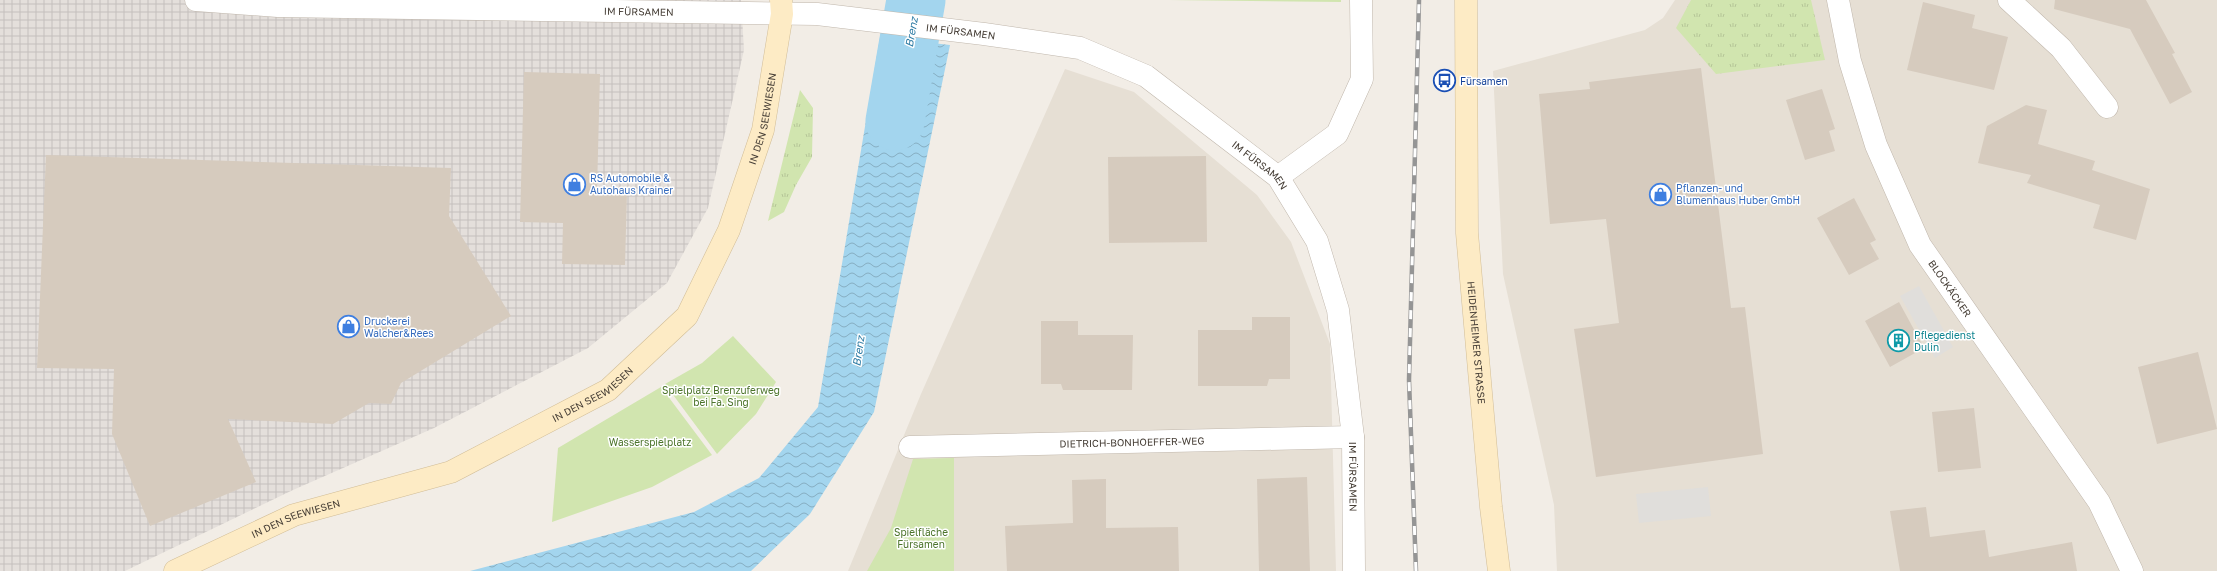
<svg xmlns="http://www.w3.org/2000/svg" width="2217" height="571" viewBox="0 0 2217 571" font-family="'Golos Text',sans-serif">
	<defs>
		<pattern id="industrial-grid" width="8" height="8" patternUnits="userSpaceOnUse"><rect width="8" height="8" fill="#e4dfdb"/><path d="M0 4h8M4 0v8" fill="none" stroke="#c5c0bd"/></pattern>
		<pattern id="grass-tufts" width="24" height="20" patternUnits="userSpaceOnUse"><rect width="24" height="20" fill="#d1e5af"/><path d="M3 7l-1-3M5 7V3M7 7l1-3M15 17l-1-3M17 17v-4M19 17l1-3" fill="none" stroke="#b5c597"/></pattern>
		<pattern id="water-waves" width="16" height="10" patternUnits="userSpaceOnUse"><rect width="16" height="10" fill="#a3d5ee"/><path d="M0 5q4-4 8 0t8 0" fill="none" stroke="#87aec2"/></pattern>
	</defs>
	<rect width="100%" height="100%" fill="#f2ede6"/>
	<path fill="#e6dfd4" d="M 1675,0 L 2217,0 L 2217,571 L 1557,571 L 1554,505 L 1503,274 L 1493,71 L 1645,30 L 1663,18 Z
		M 1065,69 L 1134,92 L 1257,195 L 1291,242 L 1330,344 L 1336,571 L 848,571 L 921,394 Z"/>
	<path fill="url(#industrial-grid)" d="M 0,0 L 741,0 L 744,50 L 708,208 L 667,283 L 588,348 L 434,428 L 293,490 L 125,571 L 0,571 Z"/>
	<path fill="url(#grass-tufts)" d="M 1691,0 L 1811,0 L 1825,60 L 1716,74 L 1676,28 Z
		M 800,90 L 813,108 L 812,157 L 796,185 L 784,212 L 768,221 Z"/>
	<path fill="#d1e5af" d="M 1169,0 L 1341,0 L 1341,2 Z
		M 733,336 L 776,382 L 756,414 L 717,454 L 665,384 L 702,363 Z
		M 661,387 L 712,455 L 652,487 L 552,522 L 558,448 Z
		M 954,458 L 954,571 L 867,571 L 891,528 L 913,459 Z"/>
	<path fill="#e0dedb" d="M 1919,286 L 1953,347 L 1935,358 L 1900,296 Z
		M 1708,487 L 1711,516 L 1639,523 L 1636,494 Z"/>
	<path fill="url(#water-waves)" d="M 880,37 L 950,45 L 874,412 L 810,514 L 751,571 L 470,571 L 694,512 L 759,478 L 818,407 Z"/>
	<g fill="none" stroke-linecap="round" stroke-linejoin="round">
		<path stroke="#a3d5ee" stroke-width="59" d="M 895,121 L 916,0"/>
	</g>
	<path fill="#d6cbbe" d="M 2055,0 L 2146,0 L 2175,53 L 2172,54 L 2192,92 L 2170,104 L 2130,29 L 2054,9 Z
		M 1923,2 L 1975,15 L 1972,28 L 2008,37 L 1994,90 L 1907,70 Z
		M 1701,68 L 1731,308 L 1745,307 L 1763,454 L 1596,477 L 1574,329 L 1619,323 L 1606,219 L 1550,224 L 1539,94 L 1590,89 L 1589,82 Z
		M 524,72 L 600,74 L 597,191 L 627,192 L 625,265 L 562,264 L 563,223 L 520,222 Z
		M 1822,89 L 1835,129 L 1829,131 L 1835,151 L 1805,160 L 1786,100 Z
		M 2026,105 L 2047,110 L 2038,144 L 2095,161 L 2092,170 L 2150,189 L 2136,240 L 2093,228 L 2100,205 L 2027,183 L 2031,175 L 1978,163 L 1987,126 Z
		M 46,155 L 451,168 L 449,216 L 511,316 L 401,383 L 391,404 L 369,403 L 333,424 L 228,419 L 256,482 L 150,526 L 112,434 L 114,369 L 37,368 Z
		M 1206,156 L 1207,242 L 1109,243 L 1108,157 Z
		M 1854,198 L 1876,240 L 1870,243 L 1879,259 L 1849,275 L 1817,218 Z
		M 1899,302 L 1924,348 L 1890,367 L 1865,321 Z
		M 1252,317 L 1290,317 L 1290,379 L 1269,379 L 1267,386 L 1198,386 L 1198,330 L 1252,330 Z
		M 1041,321 L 1078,321 L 1078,335 L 1133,335 L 1132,390 L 1063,390 L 1061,384 L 1041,384 Z
		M 2198,352 L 2217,429 L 2157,444 L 2138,367 Z
		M 1974,408 L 1981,468 L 1938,472 L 1932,412 Z
		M 1307,477 L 1310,571 L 1259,571 L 1257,479 Z
		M 1106,479 L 1106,528 L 1178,527 L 1179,571 L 1007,571 L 1005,526 L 1073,523 L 1072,480 Z
		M 1926,507 L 1930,537 L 1985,530 L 1989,557 L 2072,542 L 2077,571 L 1900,571 L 1890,511 Z"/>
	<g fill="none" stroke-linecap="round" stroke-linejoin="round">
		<defs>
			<g id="street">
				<path id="s1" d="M 196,0 L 278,6 L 817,14 L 984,34 L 1080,48 L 1146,76 L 1278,177 L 1317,241 L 1338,310 L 1353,437 L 1354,571"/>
				<path id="s2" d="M 1838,0 L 1850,61 L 1876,145 L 1920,245 L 2099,502 L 2132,571"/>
				<path d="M 2009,0 L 2061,48 L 2107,107"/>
				<path d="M 1278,177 L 1337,134 L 1362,79 L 1361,0"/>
				<path id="s3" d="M 910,447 L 1353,437"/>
			</g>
			<g id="secondary">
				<path id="s4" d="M 1466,0 L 1467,233 L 1491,507 L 1499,571"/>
				<path id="s5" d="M 175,571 L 294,515 L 451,472 L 608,390 L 687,316 L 729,230 L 763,130 L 782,14 L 781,0"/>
			</g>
		</defs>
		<use href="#street" stroke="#c0b7ac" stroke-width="23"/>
		<use href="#secondary" stroke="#d1bd97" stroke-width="23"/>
		<use href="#street" stroke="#fff" stroke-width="22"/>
		<use href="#secondary" stroke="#fdebc5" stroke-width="22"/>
		<defs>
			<path id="rail" d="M 1416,571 L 1409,380 L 1419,0"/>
		</defs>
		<use href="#rail" stroke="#959595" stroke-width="4.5"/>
		<use href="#rail" stroke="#fff" stroke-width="3" stroke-dasharray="9" stroke-linecap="butt"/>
	</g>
	<defs>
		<symbol id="bus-ring" viewBox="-11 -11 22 22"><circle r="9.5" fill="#fff" stroke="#1a4fb4" stroke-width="1.5"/><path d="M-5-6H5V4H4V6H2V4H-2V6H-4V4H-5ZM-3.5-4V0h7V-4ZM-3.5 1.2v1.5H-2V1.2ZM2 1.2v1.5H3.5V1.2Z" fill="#1a4fb4"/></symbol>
		<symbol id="shop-ring" viewBox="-11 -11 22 22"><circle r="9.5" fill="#fff" stroke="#3f7fe0" stroke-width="1.5"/><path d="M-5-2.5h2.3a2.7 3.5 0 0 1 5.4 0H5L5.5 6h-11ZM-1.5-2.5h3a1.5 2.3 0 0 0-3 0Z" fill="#3f7fe0"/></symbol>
		<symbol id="building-ring" viewBox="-11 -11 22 22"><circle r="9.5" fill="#fff" stroke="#0f9aa8" stroke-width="1.5"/><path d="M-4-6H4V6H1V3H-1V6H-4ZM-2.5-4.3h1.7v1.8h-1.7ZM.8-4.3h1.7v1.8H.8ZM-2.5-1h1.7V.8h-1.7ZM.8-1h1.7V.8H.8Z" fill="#0f9aa8"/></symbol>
	</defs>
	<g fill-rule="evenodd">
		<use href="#bus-ring" x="1432" y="68" width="25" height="25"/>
		<use href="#shop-ring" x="562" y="172" width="25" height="25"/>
		<use href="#shop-ring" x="1648" y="182" width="25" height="25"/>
		<use href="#shop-ring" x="336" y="314" width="25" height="25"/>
		<use href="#building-ring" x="1886" y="328" width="25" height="25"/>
	</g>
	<g text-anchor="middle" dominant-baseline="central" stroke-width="3" stroke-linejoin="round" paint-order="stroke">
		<g font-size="10" fill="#453d35" stroke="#fff">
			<text stroke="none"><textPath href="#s1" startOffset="443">IM FÜRSAMEN</textPath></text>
			<text stroke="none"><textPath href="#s1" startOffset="766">IM FÜRSAMEN</textPath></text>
			<text stroke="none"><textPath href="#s5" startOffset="792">IN DEN SEEWIESEN</textPath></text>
			<text stroke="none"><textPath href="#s1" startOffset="1103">IM FÜRSAMEN</textPath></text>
			<text stroke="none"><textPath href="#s2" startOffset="312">BLOCKÄCKER</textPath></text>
			<text stroke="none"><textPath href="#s4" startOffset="343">HEIDENHEIMER STRASSE</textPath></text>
			<text stroke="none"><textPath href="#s5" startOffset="456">IN DEN SEEWIESEN</textPath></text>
			<text stroke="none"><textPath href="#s3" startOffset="222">DIETRICH-BONHOEFFER-WEG</textPath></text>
			<text stroke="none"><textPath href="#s1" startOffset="1439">IM FÜRSAMEN</textPath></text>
			<text stroke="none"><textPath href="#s5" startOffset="132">IN DEN SEEWIESEN</textPath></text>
		</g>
		<g font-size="10" fill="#164399" stroke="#fff" text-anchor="start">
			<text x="1460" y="81">Fürsamen</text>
		</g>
		<g font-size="10" fill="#366cbe" stroke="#fff" text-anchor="start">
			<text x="590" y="178">RS Automobile &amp;<tspan x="590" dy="12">Autohaus Krainer</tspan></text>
			<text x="1676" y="188">Pflanzen- und<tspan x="1676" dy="12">Blumenhaus Huber GmbH</tspan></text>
			<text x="364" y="321">Druckerei<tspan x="364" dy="12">Walcher&amp;Rees</tspan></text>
		</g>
		<g font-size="10" fill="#0d838f" stroke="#fff" text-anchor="start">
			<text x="1914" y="335">Pflegedienst<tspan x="1914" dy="12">Dulin</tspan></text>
		</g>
		<g font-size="10" fill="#4c742b" stroke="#fff">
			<text x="721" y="390">Spielplatz Brenzuferweg<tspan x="721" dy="12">bei Fa. Sing</tspan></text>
			<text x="650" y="442">Wasserspielplatz</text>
			<text x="921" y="532">Spielfläche<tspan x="921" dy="12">Fürsamen</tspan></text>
		</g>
		<g font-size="11" font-style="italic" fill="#307da5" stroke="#fff">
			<text transform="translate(911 32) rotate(-80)">Brenz</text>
			<text transform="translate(858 351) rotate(-82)">Brenz</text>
		</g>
	</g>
</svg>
